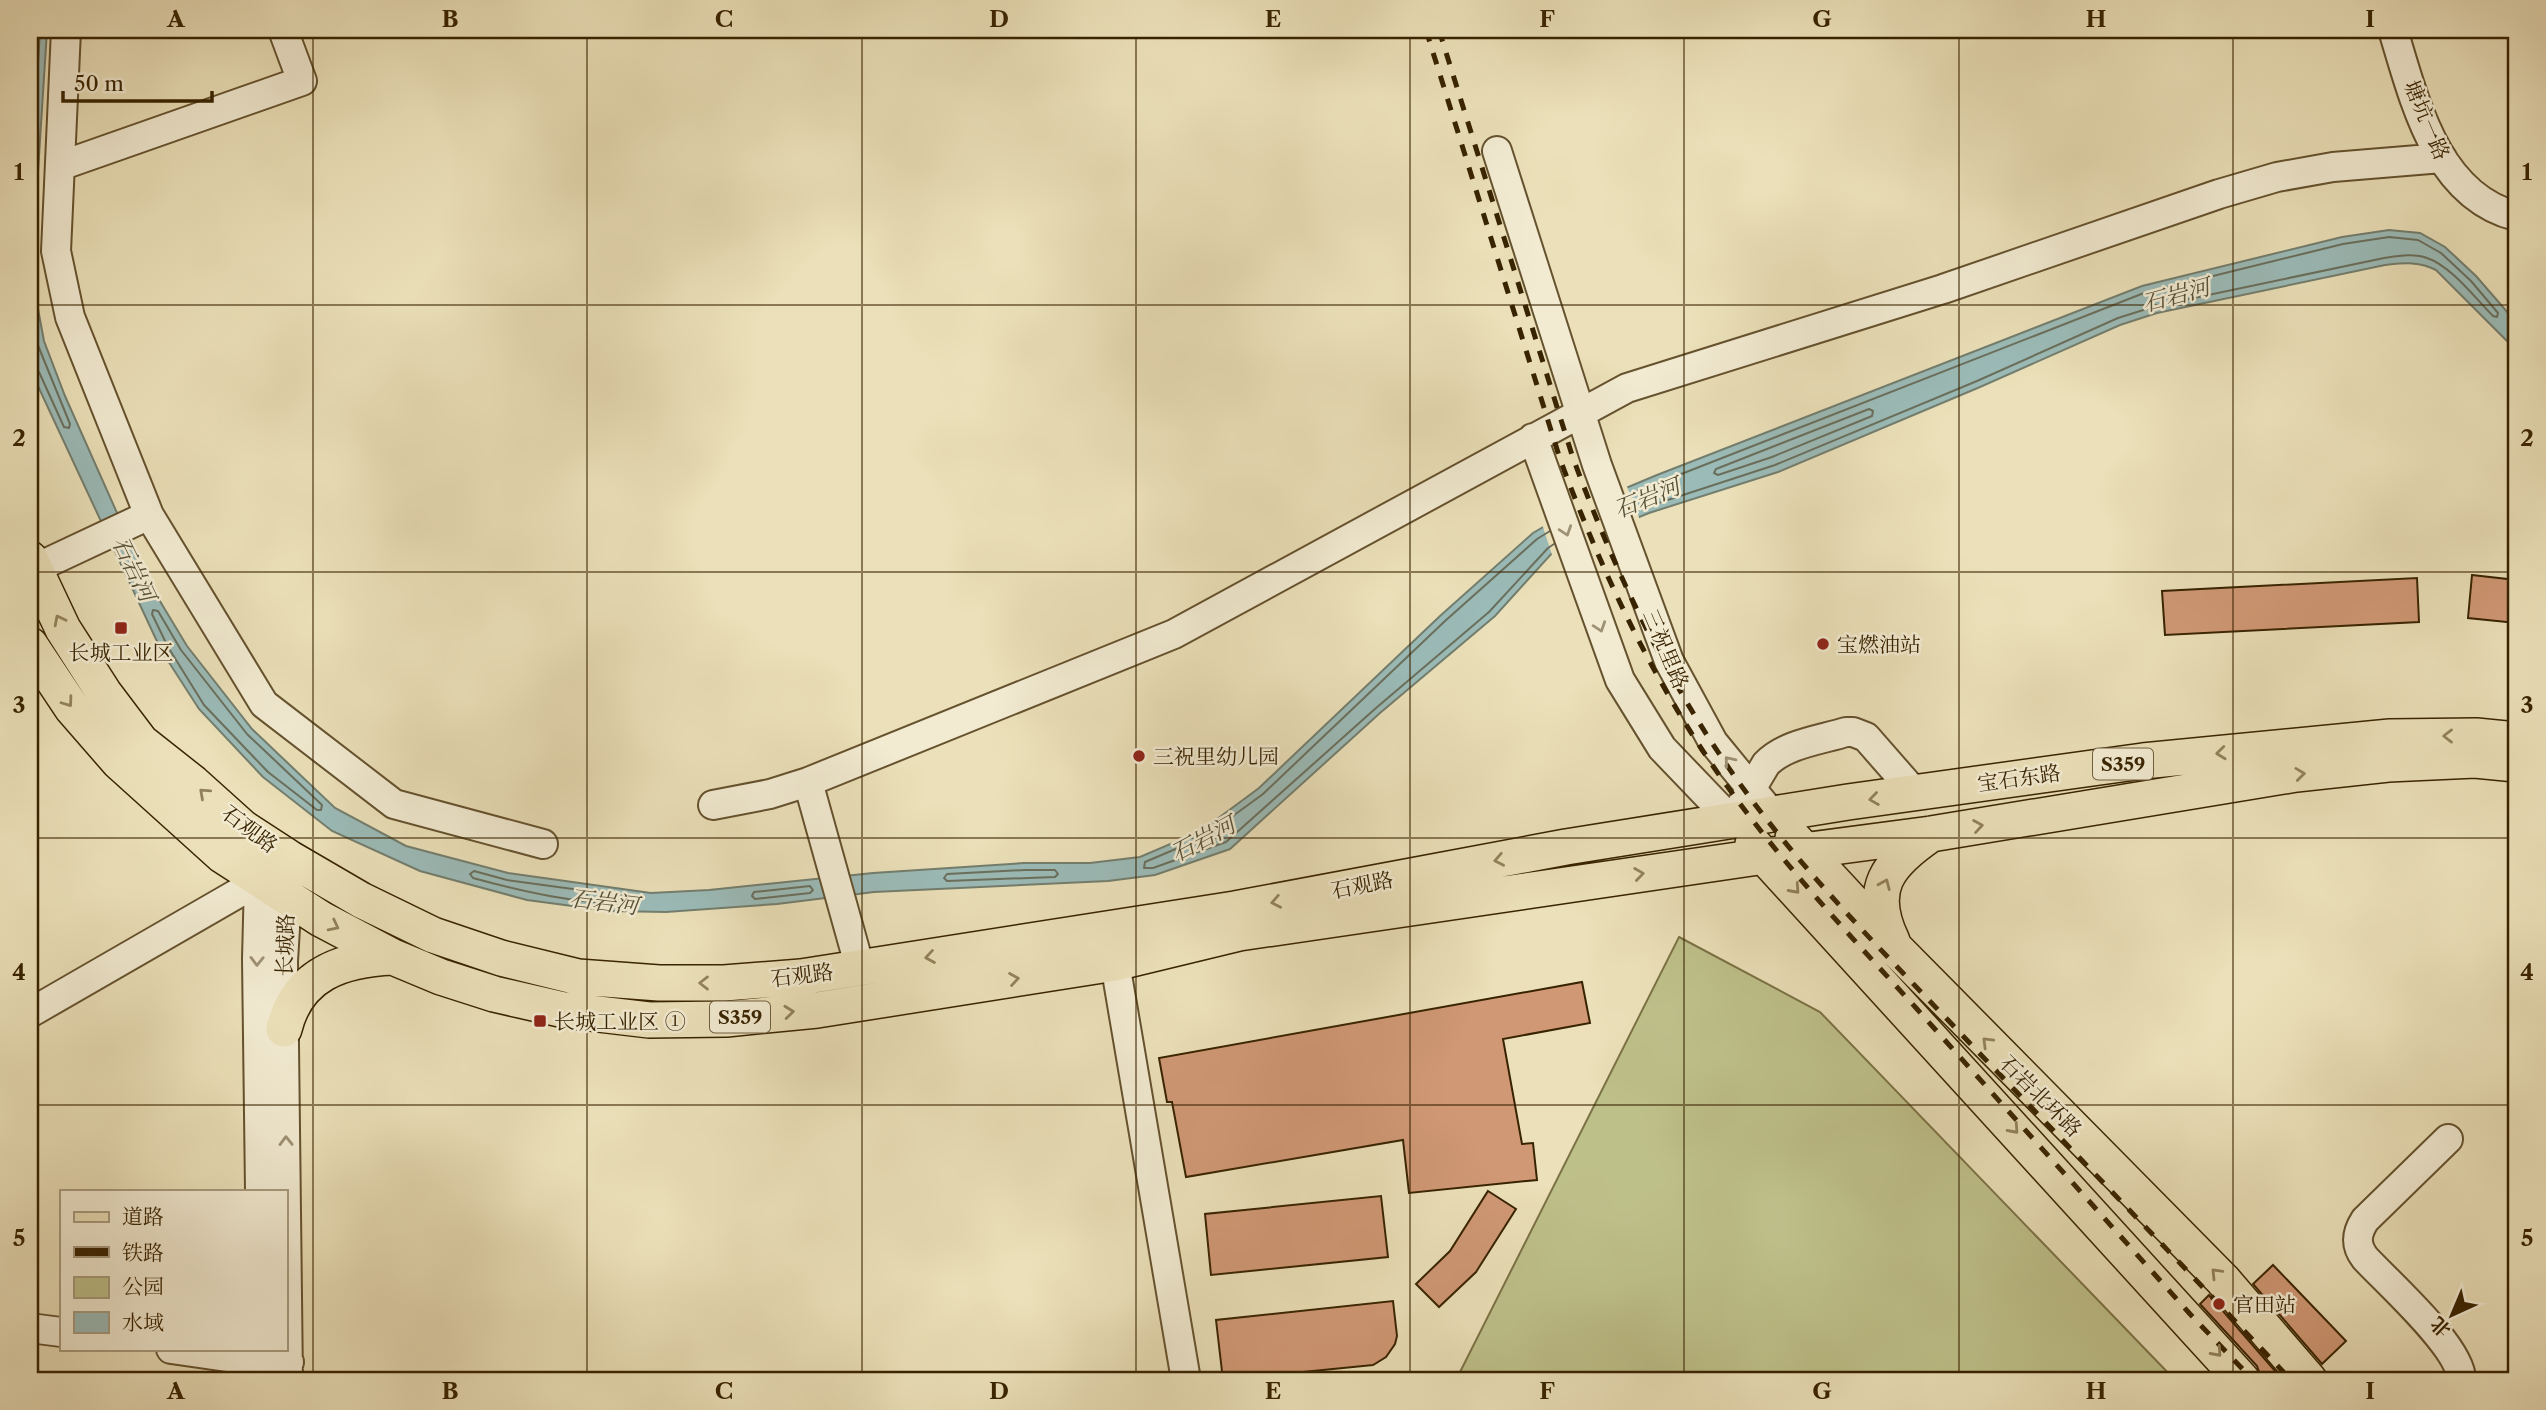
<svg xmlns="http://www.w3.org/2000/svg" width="2546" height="1410" viewBox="0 0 2546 1410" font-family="'Libre Caslon Text','Noto Serif SC',serif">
	<rect width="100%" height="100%" fill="#ebe0b9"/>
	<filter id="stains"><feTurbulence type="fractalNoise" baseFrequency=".00286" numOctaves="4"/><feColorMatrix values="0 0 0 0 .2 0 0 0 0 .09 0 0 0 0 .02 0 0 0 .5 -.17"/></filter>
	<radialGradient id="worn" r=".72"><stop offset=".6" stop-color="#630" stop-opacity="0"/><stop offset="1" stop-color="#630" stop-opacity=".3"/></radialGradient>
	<path fill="#bec08a" stroke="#7b7245" stroke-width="2" d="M 1679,937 L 1820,1012 L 2175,1380 L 1456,1380 Z"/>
	<path fill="#9bbbb8" stroke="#737e6e" stroke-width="2" d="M 30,30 L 47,30 L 33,250 L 35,293 L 44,341 L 65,396 L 146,578 L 187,646 L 252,729 L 335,808 L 406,846 L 508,873 L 651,893 L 709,890 L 873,873 L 1024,863 L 1090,863 L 1140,857 L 1201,831 L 1259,788 L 1440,616 L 1533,533 L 1571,511 L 1657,475 L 2142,286 L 2342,237 L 2389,230 L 2420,233 L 2445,247 L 2476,276 L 2516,322 L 2516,350 L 2436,270 C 2419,261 2404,263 2385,265 L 2157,313 L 2120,325 L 1980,387 L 1778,472 L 1649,513 L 1553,552 L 1495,616 L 1380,713 L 1230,849 L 1155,875 L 1108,881 L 874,892 L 777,904 L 666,912 L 610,911 L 527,900 L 420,871 L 332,831 L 263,777 L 199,709 L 161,650 L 30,369 Z"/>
	<path fill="#ebe0b9" d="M 1626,484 L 1640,520 L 1553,558 L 1542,524 L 1570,508 Z"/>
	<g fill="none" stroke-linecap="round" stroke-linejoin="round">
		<path stroke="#6a6f5c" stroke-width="2" d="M 30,195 L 40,30
			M 30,305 L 37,343 L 70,424 L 69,428 L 64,427 L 39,372 L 30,369
			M 1869,409 L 1873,411 L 1872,416 L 1772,457 L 1718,475 L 1714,473 L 1716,469 Z
			M 1625,496 L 2144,293 L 2343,244 L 2389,237 L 2418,240 L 2441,253 L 2471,281 L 2498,313 L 2497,317 L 2493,316 C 2475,298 2451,266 2427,258 C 2414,253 2398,256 2384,258 L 2156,306 L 2118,318 L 1977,381 L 1775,465 L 1631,512
			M 1550,531 L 1537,539 L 1445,621 L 1263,794 L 1204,837 L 1145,862 L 1144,868 L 1153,868 L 1226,842 L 1376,708 L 1489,612 L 1548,548 L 1554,544
			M 153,610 L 158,611 L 181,650 L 247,734 L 322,805 L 321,810 L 317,810 L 268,772 L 204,705 L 168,647 L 152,614 Z
			M 1025,870 L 1055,870 L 1058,874 L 1055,877 L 947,881 L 944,878 L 947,874 Z
			M 474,871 L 507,880 L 632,897 L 635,902 L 632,904 C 577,904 524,892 473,878 L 470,874 Z
			M 810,886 L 813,890 L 810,893 L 755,899 L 752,896 L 754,892 Z"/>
	</g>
	<path fill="#d09875" stroke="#382300" stroke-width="2" d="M 2472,575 L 2516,580 L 2516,623 L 2468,618 Z
		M 2417,578 L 2419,622 L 2165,635 L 2162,591 Z
		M 1582,982 L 1590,1023 L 1503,1039 L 1522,1144 L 1533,1143 L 1537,1180 L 1409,1193 L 1403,1140 L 1186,1177 L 1172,1102 L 1167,1102 L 1159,1058 Z
		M 1488,1191 L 1516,1209 L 1476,1272 L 1439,1307 L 1416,1284 L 1450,1251 Z
		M 1381,1196 L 1388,1257 L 1211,1275 L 1205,1214 Z
		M 2273,1265 L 2346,1341 L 2322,1364 L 2253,1284 Z
		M 2209,1295 L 2283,1380 L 2262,1380 L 2257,1366 L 2200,1304 Z
		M 1393,1301 L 1397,1336 L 1395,1344 L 1386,1357 L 1373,1365 L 1223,1380 L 1216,1320 Z"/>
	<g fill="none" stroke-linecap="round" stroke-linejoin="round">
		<defs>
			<path id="minor" d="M 66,30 L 56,251 L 70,317 L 149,515 L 264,704 L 394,804 L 543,844
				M 2393,30 C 2414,99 2436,196 2516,216
				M 1497,151 L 1597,465 L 1669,661 L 1713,742 L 1772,814
				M 60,166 L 302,81 L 283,30
				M 1533,438 L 1620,680 L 1662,748 L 1732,821 L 1766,764 C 1785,744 1820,740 1846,732 L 1853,732 L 1866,737 L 1915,793
				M 34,569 L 149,515
				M 808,782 L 860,968
				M 713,805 L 770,794 L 808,782 L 1174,634 L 1627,388 L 1943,289 L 2219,194 L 2277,177 L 2333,167 L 2442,158
				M 1115,963 L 1186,1380
				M 30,1013 L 259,881
				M 2448,1139 L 2365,1220 C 2356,1234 2355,1245 2365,1258 C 2387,1282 2463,1349 2461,1380
				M 260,1191 L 257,959 L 259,881 L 273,871
				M 30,1328 L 61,1332
				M 171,1349 L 263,1362 L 289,1362
				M 288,1380 L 283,961 L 288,879"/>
			<path id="major" d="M 30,559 L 63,629 L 104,693 L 141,742 L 193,783 L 243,828 L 289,858 L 361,900 L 433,935 L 501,958 L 578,977 L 659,983 L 724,983 L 801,977 L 1235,909 L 1566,847 L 1848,802 L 2143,761 L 2390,737 L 2476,736 L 2516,740
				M 30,645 L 72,708 L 119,762 L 222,855 L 321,919 L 393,957 L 441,977 L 494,994 L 564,1010 L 649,1020 L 726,1019 L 817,1010 L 1115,963 L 1239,933 L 1765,856 L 1931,834 L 2296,774 L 2388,764 L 2475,760 L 2516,764
				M 1793,838 L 1895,948 L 2223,1280 L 2309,1380
				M 1753,844 L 2242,1380
				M 1892,941 C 1867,889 1887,864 1931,834
				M 284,1029 C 297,974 342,959 393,957"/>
		</defs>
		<use href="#minor" stroke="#65522e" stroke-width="32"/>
		<use href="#major" stroke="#382300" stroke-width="38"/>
		<use href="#minor" stroke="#f2ebd2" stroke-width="28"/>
		<use href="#major" stroke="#ebe0b9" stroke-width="35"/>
		<path stroke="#382300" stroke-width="5" stroke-dasharray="12 12" stroke-linecap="butt" d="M 1426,30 L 1560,459 C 1600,567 1648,671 1713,766 C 1773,854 1846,931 1917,1009 C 2008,1111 2099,1212 2190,1314 L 2253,1380
			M 1439,30 L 1572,455 C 1611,562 1658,663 1722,758 C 1791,861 1878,946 1963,1036 C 2073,1151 2182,1265 2291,1380"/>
	</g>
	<defs><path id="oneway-chevron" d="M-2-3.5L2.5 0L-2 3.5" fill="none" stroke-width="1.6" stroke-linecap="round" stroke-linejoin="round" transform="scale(1.75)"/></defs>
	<g stroke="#9e9174">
		<use href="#oneway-chevron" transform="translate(1566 531) rotate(71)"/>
		<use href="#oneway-chevron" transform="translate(1600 627) rotate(71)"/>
		<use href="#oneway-chevron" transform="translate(1729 761) rotate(-129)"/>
		<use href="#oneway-chevron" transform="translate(257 961) rotate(91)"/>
		<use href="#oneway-chevron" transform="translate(286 1141) rotate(-91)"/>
	</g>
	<g stroke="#92825c">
		<use href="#oneway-chevron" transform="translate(59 620) rotate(-117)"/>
		<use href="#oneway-chevron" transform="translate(68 702) rotate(54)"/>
		<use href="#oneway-chevron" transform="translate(2448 736) rotate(180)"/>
		<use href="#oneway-chevron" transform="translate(2221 753) rotate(174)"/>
		<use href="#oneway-chevron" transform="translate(2300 774) rotate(-7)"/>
		<use href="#oneway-chevron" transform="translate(204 793) rotate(-138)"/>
		<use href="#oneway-chevron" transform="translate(1874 799) rotate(172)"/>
		<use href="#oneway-chevron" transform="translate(1978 826) rotate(-9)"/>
		<use href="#oneway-chevron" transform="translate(1499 860) rotate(169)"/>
		<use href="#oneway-chevron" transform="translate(1639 874) rotate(-8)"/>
		<use href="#oneway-chevron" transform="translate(1885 884) rotate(-67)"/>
		<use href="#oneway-chevron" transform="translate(1795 889) rotate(48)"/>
		<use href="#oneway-chevron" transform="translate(1276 902) rotate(169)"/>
		<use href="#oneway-chevron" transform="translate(334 926) rotate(27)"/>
		<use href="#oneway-chevron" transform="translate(930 957) rotate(171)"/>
		<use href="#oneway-chevron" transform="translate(1014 979) rotate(-9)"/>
		<use href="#oneway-chevron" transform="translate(704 983) rotate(180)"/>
		<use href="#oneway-chevron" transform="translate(789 1012) rotate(-6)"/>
		<use href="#oneway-chevron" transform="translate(1987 1042) rotate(-135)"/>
		<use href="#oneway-chevron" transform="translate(2014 1129) rotate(48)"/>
		<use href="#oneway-chevron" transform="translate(2216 1273) rotate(-134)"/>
		<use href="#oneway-chevron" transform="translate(2217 1352) rotate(48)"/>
	</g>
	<path fill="none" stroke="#382300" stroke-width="2" stroke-opacity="0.55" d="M 313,30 L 313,1380M 587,30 L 587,1380M 862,30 L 862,1380M 1136,30 L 1136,1380M 1410,30 L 1410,1380M 1684,30 L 1684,1380M 1959,30 L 1959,1380M 2233,30 L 2233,1380M 30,305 L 2516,305M 30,572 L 2516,572M 30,838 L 2516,838M 30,1105 L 2516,1105"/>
	<g fill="#8f2418" stroke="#f2ebd2" stroke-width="2.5">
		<rect x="114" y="621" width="14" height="14" rx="3.5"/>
		<circle cx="1823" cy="644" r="7"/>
		<circle cx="1139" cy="756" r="7"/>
		<rect x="533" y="1014" width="14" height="14" rx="3.5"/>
		<circle cx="2219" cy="1304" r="7"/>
	</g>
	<g text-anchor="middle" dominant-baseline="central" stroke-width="5" stroke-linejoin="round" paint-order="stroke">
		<g fill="#f2ebd2" stroke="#705f3f" stroke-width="2">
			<rect x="2093" y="748.5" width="60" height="31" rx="5"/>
			<rect x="710" y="1001.5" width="60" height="31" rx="5"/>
		</g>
		<g font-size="19" font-weight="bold" fill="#382300">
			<text x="2123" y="764">S359</text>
			<text x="740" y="1017">S359</text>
		</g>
		<g font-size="21" fill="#382300" stroke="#f2ebd2">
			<text transform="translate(2427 120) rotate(67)">塘坑一路</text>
			<text transform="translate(1666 649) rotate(67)">三祝里路</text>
			<text transform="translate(2019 778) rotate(-8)">宝石东路</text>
			<text transform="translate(250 829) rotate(37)">石观路</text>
			<text transform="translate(1362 885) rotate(-11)">石观路</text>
			<text transform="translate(285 945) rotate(-88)">长城路</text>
			<text transform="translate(802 975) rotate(-7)">石观路</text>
			<text transform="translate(2041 1096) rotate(45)">石岩北环路</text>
		</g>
		<g font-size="21" fill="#382300" stroke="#f2ebd2" text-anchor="start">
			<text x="1837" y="644">宝燃油站</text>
			<text x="121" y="652" text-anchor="middle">长城工业区</text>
			<text x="1153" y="756">三祝里幼儿园</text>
			<text x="554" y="1021">长城工业区 ①</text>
			<text x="2233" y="1304">官田站</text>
		</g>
		<g font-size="23" font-style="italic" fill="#565137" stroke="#f2ebd2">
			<text transform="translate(2176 295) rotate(-15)">石岩河</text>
			<text transform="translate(1647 498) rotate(-22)">石岩河</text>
			<text transform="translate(134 569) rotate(64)">石岩河</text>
			<text transform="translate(1203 839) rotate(-28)">石岩河</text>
			<text transform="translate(604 902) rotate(7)">石岩河</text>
		</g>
	</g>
	<rect width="2546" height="1410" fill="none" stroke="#ebe0b9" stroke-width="77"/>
	<rect x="60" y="1190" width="228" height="161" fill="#f2ebd2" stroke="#a89b7e" stroke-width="2"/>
	<rect x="74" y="1212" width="35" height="10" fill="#ebe0b9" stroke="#a89b7e" stroke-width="2"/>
	<text x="122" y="1224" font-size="21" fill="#382300">道路</text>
	<rect x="74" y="1247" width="35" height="10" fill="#382300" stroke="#a89b7e" stroke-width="2"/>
	<text x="122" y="1260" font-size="21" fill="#382300">铁路</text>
	<rect x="74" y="1277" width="35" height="21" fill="#bec08a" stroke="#a89b7e" stroke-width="2"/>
	<text x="122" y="1294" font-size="21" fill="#382300">公园</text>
	<rect x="74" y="1312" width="35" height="21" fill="#9bbbb8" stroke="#a89b7e" stroke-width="2"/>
	<text x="122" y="1330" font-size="21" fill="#382300">水域</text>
	<g transform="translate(2452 1315) rotate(224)" stroke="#f2ebd2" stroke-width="5" paint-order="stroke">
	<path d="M0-5L12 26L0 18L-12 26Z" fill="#382300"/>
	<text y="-10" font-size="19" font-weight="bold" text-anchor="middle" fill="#382300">北</text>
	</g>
	<path d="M63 91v10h149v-10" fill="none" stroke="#382300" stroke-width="3.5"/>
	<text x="74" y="91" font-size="21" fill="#382300" stroke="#f2ebd2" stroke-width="5" paint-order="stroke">50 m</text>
	<rect x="38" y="38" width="2470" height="1334" fill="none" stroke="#382300" stroke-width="2.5"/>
	<g font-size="23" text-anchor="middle" font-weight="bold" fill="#382300">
		<text x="176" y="27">A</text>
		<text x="450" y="27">B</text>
		<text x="724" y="27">C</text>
		<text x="999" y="27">D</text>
		<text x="1273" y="27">E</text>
		<text x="1547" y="27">F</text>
		<text x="1822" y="27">G</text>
		<text x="2096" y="27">H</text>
		<text x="2370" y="27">I</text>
		<text x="19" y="180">1</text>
		<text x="2527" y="180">1</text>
		<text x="19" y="446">2</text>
		<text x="2527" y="446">2</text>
		<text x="19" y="713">3</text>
		<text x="2527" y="713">3</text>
		<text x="19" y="980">4</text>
		<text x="2527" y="980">4</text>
		<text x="19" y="1246">5</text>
		<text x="2527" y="1246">5</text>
		<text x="176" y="1399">A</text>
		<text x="450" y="1399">B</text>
		<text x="724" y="1399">C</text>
		<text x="999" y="1399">D</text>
		<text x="1273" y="1399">E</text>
		<text x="1547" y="1399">F</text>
		<text x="1822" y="1399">G</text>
		<text x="2096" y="1399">H</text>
		<text x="2370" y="1399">I</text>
	</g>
	<rect width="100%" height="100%" filter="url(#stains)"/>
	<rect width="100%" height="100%" fill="url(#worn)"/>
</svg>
